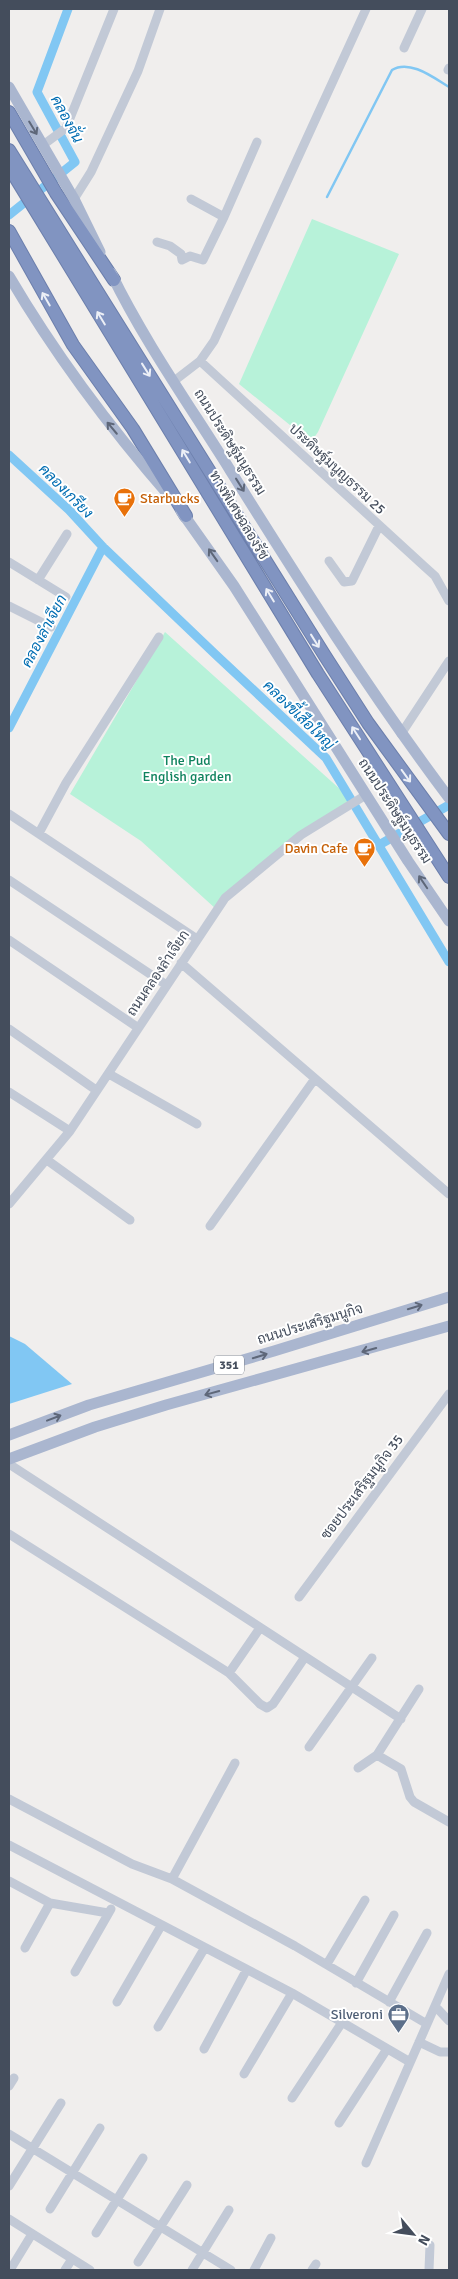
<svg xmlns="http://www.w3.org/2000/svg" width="458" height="2279" viewBox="0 0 458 2279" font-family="Signika,Sarabun,sans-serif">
	<rect width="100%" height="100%" fill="#f0eeed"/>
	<path fill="#b7f2d9" d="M 312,219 L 399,254 L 318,432 L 311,442 L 239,384 Z
		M 165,632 L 351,799 L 216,909 L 141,841 L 70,794 Z"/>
	<path fill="#81c7f3" d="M 9,1336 L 25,1344 L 72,1384 L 9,1404 Z"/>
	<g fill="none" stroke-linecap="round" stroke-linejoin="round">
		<path stroke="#81c7f3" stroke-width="2.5" d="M 327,197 L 392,70 C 410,59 434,78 449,87"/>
		<path stroke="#81c7f3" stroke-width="9" d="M 9,215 L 75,162 L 37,92 L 68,9
			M 9,455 L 69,510 L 103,547 L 215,654 L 326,758 L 449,962
			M 9,728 L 103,547
			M 379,845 L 449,805"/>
		<defs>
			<path id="highway" d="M 9,112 L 56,193 L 114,280
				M 9,150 L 325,656 L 368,723 L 449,834
				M 9,167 L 318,674 L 449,877
				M 9,231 L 73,345 L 133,429 L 186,516"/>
		</defs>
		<use href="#highway" stroke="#6c7fac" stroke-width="14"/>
		<path stroke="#c2c9d6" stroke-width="9" d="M 404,48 L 422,9
			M 448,70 L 449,68
			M 43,145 L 66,128 L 114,9
			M 74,199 L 91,172 L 138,71 L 160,9
			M 224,217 L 257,142
			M 157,242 L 170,246 L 181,254 L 182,260 L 190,256 L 203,260 L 224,217 L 191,199
			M 200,361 L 425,567 L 435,576 L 449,601
			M 174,381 L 200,361 L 214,341 L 366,9
			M 329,561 L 344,582 L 352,581 L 379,526
			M 9,562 L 66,597
			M 38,580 L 67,534
			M 9,606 L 51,627
			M 401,734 L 449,661
			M 9,814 L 197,939
			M 39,833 L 66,783 L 159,637
			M 9,880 L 165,984
			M 9,940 L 137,1027
			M 181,963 L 449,1194
			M 9,1029 L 96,1090
			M 109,1074 L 197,1124
			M 9,1092 L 70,1131
			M 47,1160 L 130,1220
			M 9,1204 L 70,1131 L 225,898 L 301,835 L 366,795
			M 210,1226 L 314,1080
			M 9,1464 L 401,1719
			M 9,1534 L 229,1673 L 260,1704 L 267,1708 L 273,1704 L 305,1657
			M 299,1597 L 449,1394
			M 229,1673 L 260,1628
			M 309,1747 L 372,1658
			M 377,1755 L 401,1769 L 410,1797 L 414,1802 L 449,1822
			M 358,1768 L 377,1755 L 419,1689
			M 9,1799 L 132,1864 L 172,1879 L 295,1946 L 427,2024
			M 9,1845 L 292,1993 L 410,2062
			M 172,1879 L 235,1763
			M 9,1881 L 50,1903 L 108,1913
			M 25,1948 L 50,1903
			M 327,1964 L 365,1900
			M 75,1972 L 111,1909
			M 356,1983 L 394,1915
			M 117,2002 L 161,1926
			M 389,2002 L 427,1933
			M 435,2006 L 449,2021
			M 158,2027 L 204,1949
			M 419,2042 L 440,2052 L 449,2052
			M 204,2049 L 246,1971
			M 244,2074 L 292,1993
			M 9,2086 L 14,2078
			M 292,2098 L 343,2021
			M 339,2123 L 387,2049
			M 9,2134 L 231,2270
			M 366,2163 L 449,1974
			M 9,2186 L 61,2103
			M 50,2209 L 100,2128
			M 9,2219 L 90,2270
			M 96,2233 L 143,2158
			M 138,2262 L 187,2185
			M 10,2270 L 32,2234
			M 65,2270 L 72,2259
			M 192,2270 L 229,2210
			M 254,2270 L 271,2238
			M 312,2270 L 316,2264
			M 429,2270 L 430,2245"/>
		<path stroke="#aab6cf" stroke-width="11" d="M 9,87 L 74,199 L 100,252
			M 111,273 C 144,341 190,406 230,470 C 300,582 370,693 449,798
			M 9,276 C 56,356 110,428 171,498
			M 181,511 L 234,586 L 408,861 L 449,921
			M 9,1435 L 89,1405 L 274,1351 L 449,1297
			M 9,1459 L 95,1427 L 166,1405 L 449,1326"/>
		<use href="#highway" stroke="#8194c1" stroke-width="12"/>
	</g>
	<defs><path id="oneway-shaft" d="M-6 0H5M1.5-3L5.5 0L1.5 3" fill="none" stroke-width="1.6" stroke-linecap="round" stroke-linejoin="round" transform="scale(1.25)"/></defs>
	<g stroke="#5e6779">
		<use href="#oneway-shaft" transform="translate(33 128) rotate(59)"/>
		<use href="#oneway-shaft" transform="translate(112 428) rotate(-130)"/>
		<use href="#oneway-shaft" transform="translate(240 485) rotate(58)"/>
		<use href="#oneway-shaft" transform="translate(213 555) rotate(-125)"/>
		<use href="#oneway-shaft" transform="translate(423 882) rotate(-124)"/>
		<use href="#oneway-shaft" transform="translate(415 1307) rotate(-17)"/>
		<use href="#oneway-shaft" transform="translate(369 1350) rotate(164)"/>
		<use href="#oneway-shaft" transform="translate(260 1356) rotate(-17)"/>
		<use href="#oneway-shaft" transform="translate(212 1393) rotate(165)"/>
		<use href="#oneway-shaft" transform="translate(54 1418) rotate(-21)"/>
	</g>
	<g stroke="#eceff6">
		<use href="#oneway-shaft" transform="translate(46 299) rotate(-120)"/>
		<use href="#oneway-shaft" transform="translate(101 318) rotate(-121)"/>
		<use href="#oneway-shaft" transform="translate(146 370) rotate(58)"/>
		<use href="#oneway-shaft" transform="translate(186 456) rotate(-121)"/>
		<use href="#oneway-shaft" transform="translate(270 595) rotate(-121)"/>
		<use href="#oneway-shaft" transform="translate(315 641) rotate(58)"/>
		<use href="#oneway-shaft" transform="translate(356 733) rotate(-123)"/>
		<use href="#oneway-shaft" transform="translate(406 776) rotate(54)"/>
	</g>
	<defs>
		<symbol id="cafe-pin" viewBox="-11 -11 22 30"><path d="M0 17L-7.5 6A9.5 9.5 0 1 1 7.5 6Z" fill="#e8710a" stroke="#fff"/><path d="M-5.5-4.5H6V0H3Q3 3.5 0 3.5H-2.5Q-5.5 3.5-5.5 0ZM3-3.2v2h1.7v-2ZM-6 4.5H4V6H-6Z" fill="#fff"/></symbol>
		<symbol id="office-pin" viewBox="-11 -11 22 30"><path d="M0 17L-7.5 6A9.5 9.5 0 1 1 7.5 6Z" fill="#5c6f8a" stroke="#fff"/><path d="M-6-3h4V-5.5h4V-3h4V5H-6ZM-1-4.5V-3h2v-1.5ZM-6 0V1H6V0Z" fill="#fff"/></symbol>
	</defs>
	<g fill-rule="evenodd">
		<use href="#cafe-pin" x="112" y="486" width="25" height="34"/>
		<use href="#cafe-pin" x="352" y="836" width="25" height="34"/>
		<use href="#office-pin" x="386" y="2002" width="25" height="34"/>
	</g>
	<g text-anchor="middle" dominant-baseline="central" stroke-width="4" stroke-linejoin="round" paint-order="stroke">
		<rect fill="#fff" stroke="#7c828d" stroke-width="1" x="214" y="1355.5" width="30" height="19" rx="4"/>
		<g font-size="12" font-weight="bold" fill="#444d5c">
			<text x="229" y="1365">351</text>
		</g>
		<g font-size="14" fill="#444d5c" stroke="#fff">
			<text transform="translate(230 442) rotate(58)">ถนนประดิษฐ์มนูธรรม</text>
			<text transform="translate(337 469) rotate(43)">ประดิษฐ์มนูญธรรม 25</text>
			<text transform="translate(239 515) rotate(59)">ทางพิเศษฉลองรัช</text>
			<text transform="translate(395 811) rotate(57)">ถนนประดิษฐ์มนูธรรม</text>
			<text transform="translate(158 973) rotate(-56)">ถนนคลองลำเจียก</text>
			<text transform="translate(310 1324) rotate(-17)">ถนนประเสริฐมนูกิจ</text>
			<text transform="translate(362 1487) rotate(-53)">ซอยประเสริฐมนูกิจ 35</text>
		</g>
		<g font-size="14" fill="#c56008" stroke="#fff" text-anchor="start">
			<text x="140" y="498">Starbucks</text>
			<text x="348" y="848" text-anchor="end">Davin Cafe</text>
		</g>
		<g font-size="14" fill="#0f835e" stroke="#fff">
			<text x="187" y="760">The Pud<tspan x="187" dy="16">English garden</tspan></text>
		</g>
		<g font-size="14" fill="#4e5e75" stroke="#fff" text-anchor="end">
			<text x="383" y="2014">Silveroni</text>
		</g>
		<g font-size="15" font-style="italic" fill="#016db2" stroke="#fff">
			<text transform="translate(67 119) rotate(62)">คลองจั่น</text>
			<text transform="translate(66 491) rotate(45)">คลองเกรียง</text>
			<text transform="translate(44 631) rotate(-62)">คลองลำเจียก</text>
			<text transform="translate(299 715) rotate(44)">คลองขี้เสือใหญ่</text>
		</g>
	</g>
	<rect width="458" height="2279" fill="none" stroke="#444d5c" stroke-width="20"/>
	<g transform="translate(413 2234) rotate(119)" stroke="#ffffff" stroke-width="4" paint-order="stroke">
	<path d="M0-4L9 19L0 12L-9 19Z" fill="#444d5c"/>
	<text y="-8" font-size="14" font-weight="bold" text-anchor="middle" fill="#444d5c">N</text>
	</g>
</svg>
